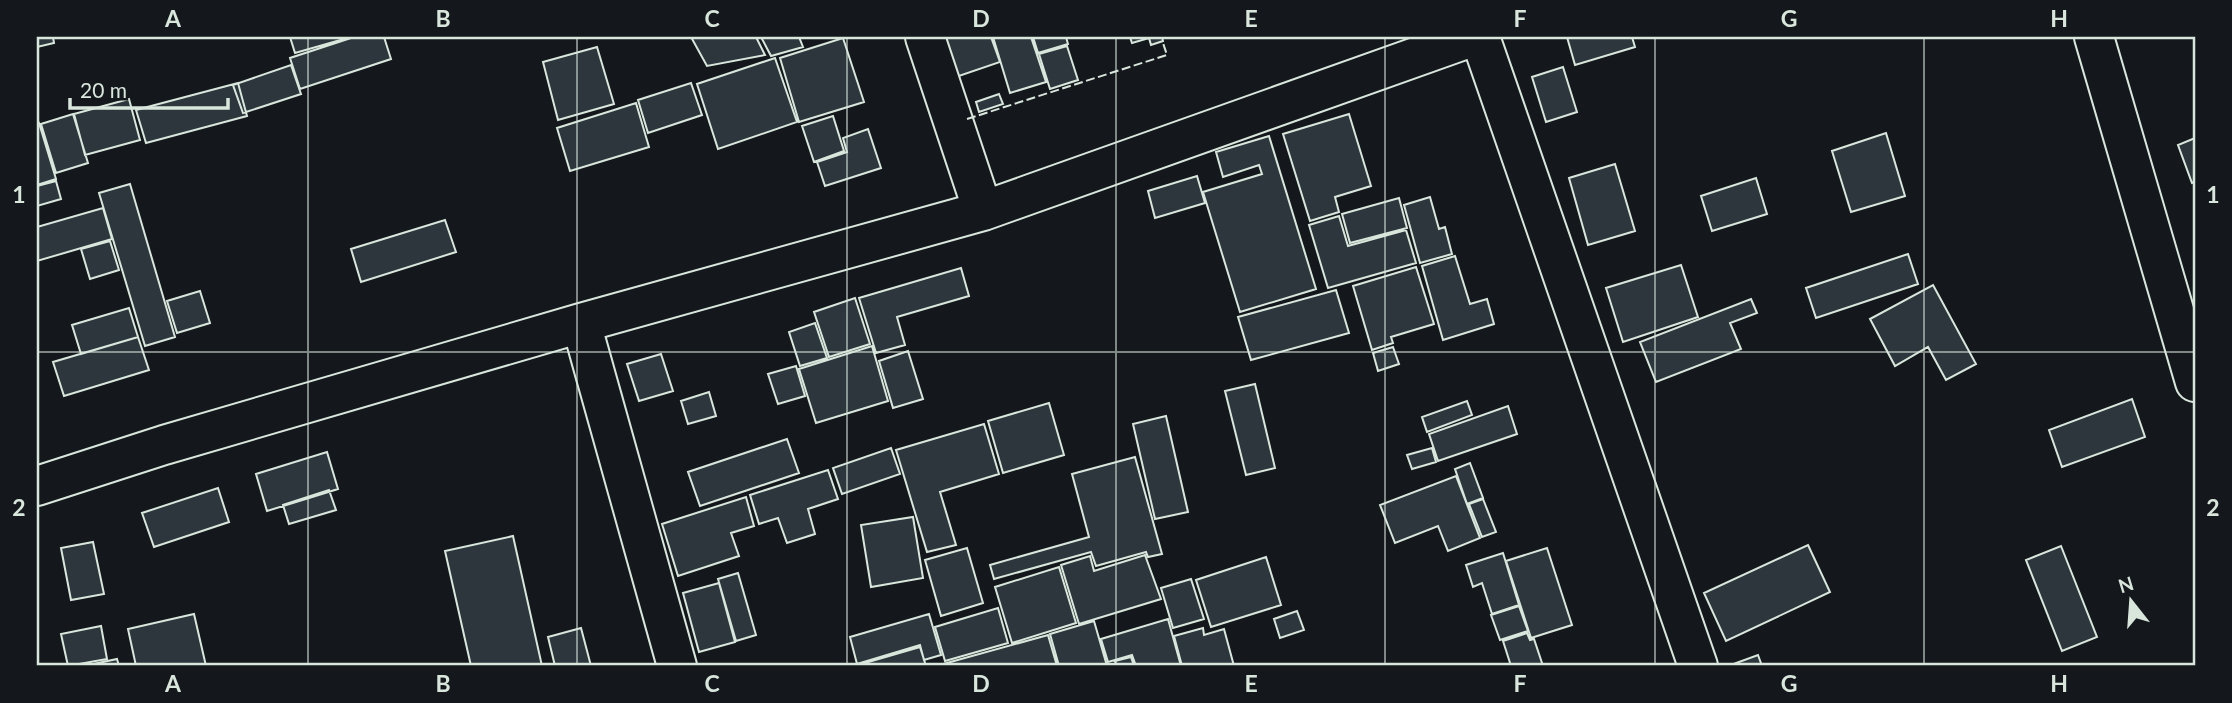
<svg xmlns="http://www.w3.org/2000/svg" width="2232" height="703" viewBox="0 0 2232 703" font-family="Lato,sans-serif">
	<rect width="100%" height="100%" fill="#14181c"/>
	<path fill="#2c363c" stroke="#d8e6dc" stroke-width="2" d="M 37,37 L 53,37 L 54,43 L 37,47 Z
		M 290,37 L 351,37 L 295,53 Z
		M 354,37 L 384,37 L 391,59 L 300,89 L 290,58 Z
		M 691,37 L 756,37 L 765,55 L 707,66 Z
		M 761,37 L 799,37 L 803,47 L 771,56 Z
		M 939,37 L 991,37 L 1000,62 L 953,78 Z
		M 993,37 L 1031,37 L 1046,82 L 1010,93 Z
		M 1033,37 L 1066,37 L 1068,44 L 1038,53 Z
		M 1130,37 L 1162,37 L 1163,41 L 1151,45 L 1149,38 L 1132,43 Z
		M 1567,37 L 1632,37 L 1635,47 L 1575,65 Z
		M 843,38 L 864,102 L 799,122 L 780,58 Z
		M 1067,46 L 1078,80 L 1050,89 L 1039,54 Z
		M 597,47 L 614,104 L 558,120 L 543,62 Z
		M 775,58 L 797,122 L 718,149 L 697,84 Z
		M 291,65 L 301,94 L 243,113 L 233,85 Z
		M 1563,67 L 1577,112 L 1546,122 L 1532,77 Z
		M 238,83 L 247,116 L 146,143 L 136,110 Z
		M 691,83 L 702,115 L 648,133 L 638,100 Z
		M 999,94 L 1003,104 L 979,112 L 976,102 Z
		M 129,99 L 140,140 L 85,155 L 74,114 Z
		M 636,103 L 649,147 L 570,171 L 557,128 Z
		M 73,114 L 88,163 L 56,173 L 41,124 Z
		M 1349,114 L 1371,186 L 1335,197 L 1339,212 L 1310,221 L 1283,134 Z
		M 833,116 L 844,151 L 814,162 L 802,126 Z
		M 39,123 L 56,179 L 37,185 L 37,124 Z
		M 868,129 L 881,168 L 825,186 L 817,162 L 847,152 L 843,138 Z
		M 1886,133 L 1905,196 L 1851,212 L 1832,151 Z
		M 1269,136 L 1316,289 L 1240,312 L 1203,192 L 1262,174 L 1259,165 L 1223,177 L 1216,152 Z
		M 2195,138 L 2195,182 L 2192,183 L 2178,145 Z
		M 1615,164 L 1635,231 L 1588,245 L 1569,178 Z
		M 1197,176 L 1205,203 L 1155,218 L 1148,191 Z
		M 1756,178 L 1767,214 L 1712,231 L 1701,196 Z
		M 56,181 L 61,199 L 37,206 L 37,186 Z
		M 130,184 L 175,337 L 145,346 L 99,193 Z
		M 1430,197 L 1439,229 L 1445,227 L 1452,254 L 1420,263 L 1404,205 Z
		M 1399,198 L 1407,228 L 1350,243 L 1342,214 Z
		M 103,208 L 112,239 L 37,261 L 37,227 Z
		M 1339,216 L 1348,246 L 1406,230 L 1416,263 L 1328,288 L 1309,225 Z
		M 445,220 L 456,252 L 361,282 L 351,249 Z
		M 110,241 L 119,270 L 90,279 L 81,249 Z
		M 1908,254 L 1918,284 L 1816,318 L 1806,288 Z
		M 1455,256 L 1470,304 L 1487,299 L 1494,324 L 1443,340 L 1422,266 Z
		M 1681,265 L 1698,317 L 1623,342 L 1606,288 Z
		M 1416,267 L 1434,324 L 1391,337 L 1393,343 L 1372,350 L 1353,286 Z
		M 961,268 L 969,296 L 897,317 L 905,345 L 876,353 L 859,298 Z
		M 1933,285 L 1976,364 L 1946,380 L 1928,347 L 1895,366 L 1870,319 Z
		M 1336,290 L 1349,333 L 1251,360 L 1238,317 Z
		M 200,291 L 210,323 L 177,333 L 167,301 Z
		M 855,298 L 870,344 L 829,357 L 814,312 Z
		M 1751,299 L 1757,313 L 1730,323 L 1741,349 L 1656,382 L 1640,342 Z
		M 129,308 L 138,337 L 81,354 L 72,325 Z
		M 815,323 L 827,358 L 800,366 L 789,332 Z
		M 138,337 L 149,370 L 64,396 L 53,362 Z
		M 872,346 L 888,401 L 816,423 L 799,369 Z
		M 1393,347 L 1399,364 L 1378,371 L 1373,353 Z
		M 908,351 L 923,399 L 893,408 L 879,361 Z
		M 661,354 L 673,391 L 639,401 L 627,364 Z
		M 796,366 L 805,396 L 778,404 L 768,374 Z
		M 1255,384 L 1275,468 L 1246,475 L 1225,391 Z
		M 709,392 L 716,416 L 688,424 L 681,401 Z
		M 2132,399 L 2145,437 L 2062,467 L 2049,430 Z
		M 1467,401 L 1472,415 L 1427,432 L 1422,417 Z
		M 1049,403 L 1064,455 L 1003,473 L 988,421 Z
		M 1508,406 L 1517,434 L 1438,461 L 1429,434 Z
		M 1166,416 L 1188,512 L 1155,519 L 1133,424 Z
		M 984,424 L 999,474 L 940,492 L 956,545 L 927,552 L 896,450 Z
		M 787,439 L 799,473 L 700,506 L 688,472 Z
		M 891,448 L 900,474 L 842,494 L 833,468 Z
		M 1432,448 L 1436,462 L 1412,469 L 1407,455 Z
		M 327,452 L 338,489 L 267,511 L 256,474 Z
		M 1135,457 L 1162,554 L 1148,557 L 1146,552 L 1096,566 L 1091,552 L 994,579 L 990,565 L 1089,537 L 1072,474 Z
		M 1470,463 L 1483,498 L 1467,504 L 1455,469 Z
		M 828,470 L 838,499 L 808,509 L 815,534 L 787,543 L 778,518 L 759,524 L 750,495 Z
		M 1456,476 L 1480,538 L 1448,551 L 1438,526 L 1395,543 L 1380,505 Z
		M 218,488 L 229,522 L 154,547 L 142,513 Z
		M 329,490 L 336,510 L 289,524 L 283,505 Z
		M 746,497 L 754,526 L 731,533 L 739,556 L 678,576 L 662,524 Z
		M 1483,499 L 1496,532 L 1482,537 L 1469,504 Z
		M 913,517 L 923,578 L 871,587 L 861,525 Z
		M 513,536 L 542,666 L 471,666 L 445,551 Z
		M 93,542 L 104,594 L 71,600 L 61,548 Z
		M 1808,545 L 1830,592 L 1726,641 L 1704,593 Z
		M 2061,546 L 2097,637 L 2062,651 L 2026,560 Z
		M 967,548 L 983,603 L 941,616 L 925,560 Z
		M 1547,548 L 1572,625 L 1531,638 L 1506,561 Z
		M 1503,553 L 1519,605 L 1492,614 L 1482,583 L 1473,587 L 1466,565 Z
		M 1145,555 L 1161,599 L 1079,624 L 1061,565 L 1090,556 L 1094,571 Z
		M 1266,557 L 1281,605 L 1211,627 L 1196,580 Z
		M 1059,567 L 1076,623 L 1012,643 L 995,587 Z
		M 738,573 L 756,635 L 736,641 L 718,579 Z
		M 1191,579 L 1204,619 L 1173,628 L 1161,588 Z
		M 719,583 L 735,642 L 699,652 L 683,593 Z
		M 1519,606 L 1528,631 L 1500,640 L 1491,615 Z
		M 998,608 L 1008,643 L 945,661 L 935,627 Z
		M 1297,611 L 1304,630 L 1280,638 L 1274,619 Z
		M 194,614 L 206,666 L 136,666 L 128,629 Z
		M 929,614 L 941,655 L 924,660 L 920,645 L 857,664 L 850,637 Z
		M 1168,619 L 1181,666 L 1136,666 L 1132,655 L 1108,662 L 1101,639 Z
		M 1094,621 L 1107,666 L 1059,666 L 1050,634 Z
		M 101,626 L 107,659 L 68,666 L 61,634 Z
		M 581,628 L 591,666 L 555,666 L 548,637 Z
		M 1203,628 L 1204,635 L 1224,629 L 1234,666 L 1182,666 L 1174,636 Z
		M 1527,633 L 1530,640 L 1534,639 L 1543,666 L 1511,666 L 1503,641 Z
		M 1048,635 L 1057,666 L 936,666 Z
		M 920,647 L 926,666 L 859,666 L 858,665 Z
		M 1758,655 L 1762,666 L 1728,666 Z
		M 1131,657 L 1134,666 L 1116,666 L 1115,661 Z
		M 117,659 L 119,666 L 84,666 Z"/>
	<g fill="none" stroke-linecap="round" stroke-linejoin="round">
		<defs>
			<path id="minor" d="M 925,37 L 983,211
				M 1480,37 L 1698,666
				M 2094,37 L 2195,382
				M 581,323 L 677,666
				M 37,486 L 164,445 L 581,323 L 983,211 L 1472,37"/>
		</defs>
		<use href="#minor" stroke="#d8e6dc" stroke-width="42"/>
		<use href="#minor" stroke="#14181c" stroke-width="38"/>
		<path stroke="#d8e6dc" stroke-width="2" stroke-dasharray="9 3.5" stroke-linecap="butt" d="M 967,119 L 1167,55 L 1163,43"/>
	</g>
	<path fill="none" stroke="#d8e6dc" stroke-width="2" stroke-opacity="0.55" d="M 308,37 L 308,666M 577,37 L 577,666M 847,37 L 847,666M 1116,37 L 1116,666M 1385,37 L 1385,666M 1655,37 L 1655,666M 1924,37 L 1924,666M 37,352 L 2195,352"/>
	<rect width="2232" height="703" fill="none" stroke="#14181c" stroke-width="77"/>
	<g transform="translate(2131 601) rotate(343)" stroke="#14181c" stroke-width="5" paint-order="stroke">
	<path d="M0-5L12 26L0 18L-12 26Z" fill="#d8e6dc"/>
	<text y="-10" font-size="19" font-weight="bold" text-anchor="middle" fill="#d8e6dc">N</text>
	</g>
	<path d="M70 98v10h158v-10" fill="none" stroke="#d8e6dc" stroke-width="3.5"/>
	<text x="80" y="98" font-size="21" fill="#d8e6dc" stroke="#14181c" stroke-width="5" paint-order="stroke">20 m</text>
	<rect x="38" y="38" width="2156" height="626" fill="none" stroke="#d8e6dc" stroke-width="2.5"/>
	<g font-size="23" text-anchor="middle" font-weight="bold" fill="#d8e6dc">
		<text x="173" y="27">A</text>
		<text x="443" y="27">B</text>
		<text x="712" y="27">C</text>
		<text x="981" y="27">D</text>
		<text x="1251" y="27">E</text>
		<text x="1520" y="27">F</text>
		<text x="1789" y="27">G</text>
		<text x="2059" y="27">H</text>
		<text x="19" y="203">1</text>
		<text x="2213" y="203">1</text>
		<text x="19" y="516">2</text>
		<text x="2213" y="516">2</text>
		<text x="173" y="692">A</text>
		<text x="443" y="692">B</text>
		<text x="712" y="692">C</text>
		<text x="981" y="692">D</text>
		<text x="1251" y="692">E</text>
		<text x="1520" y="692">F</text>
		<text x="1789" y="692">G</text>
		<text x="2059" y="692">H</text>
	</g>
</svg>
